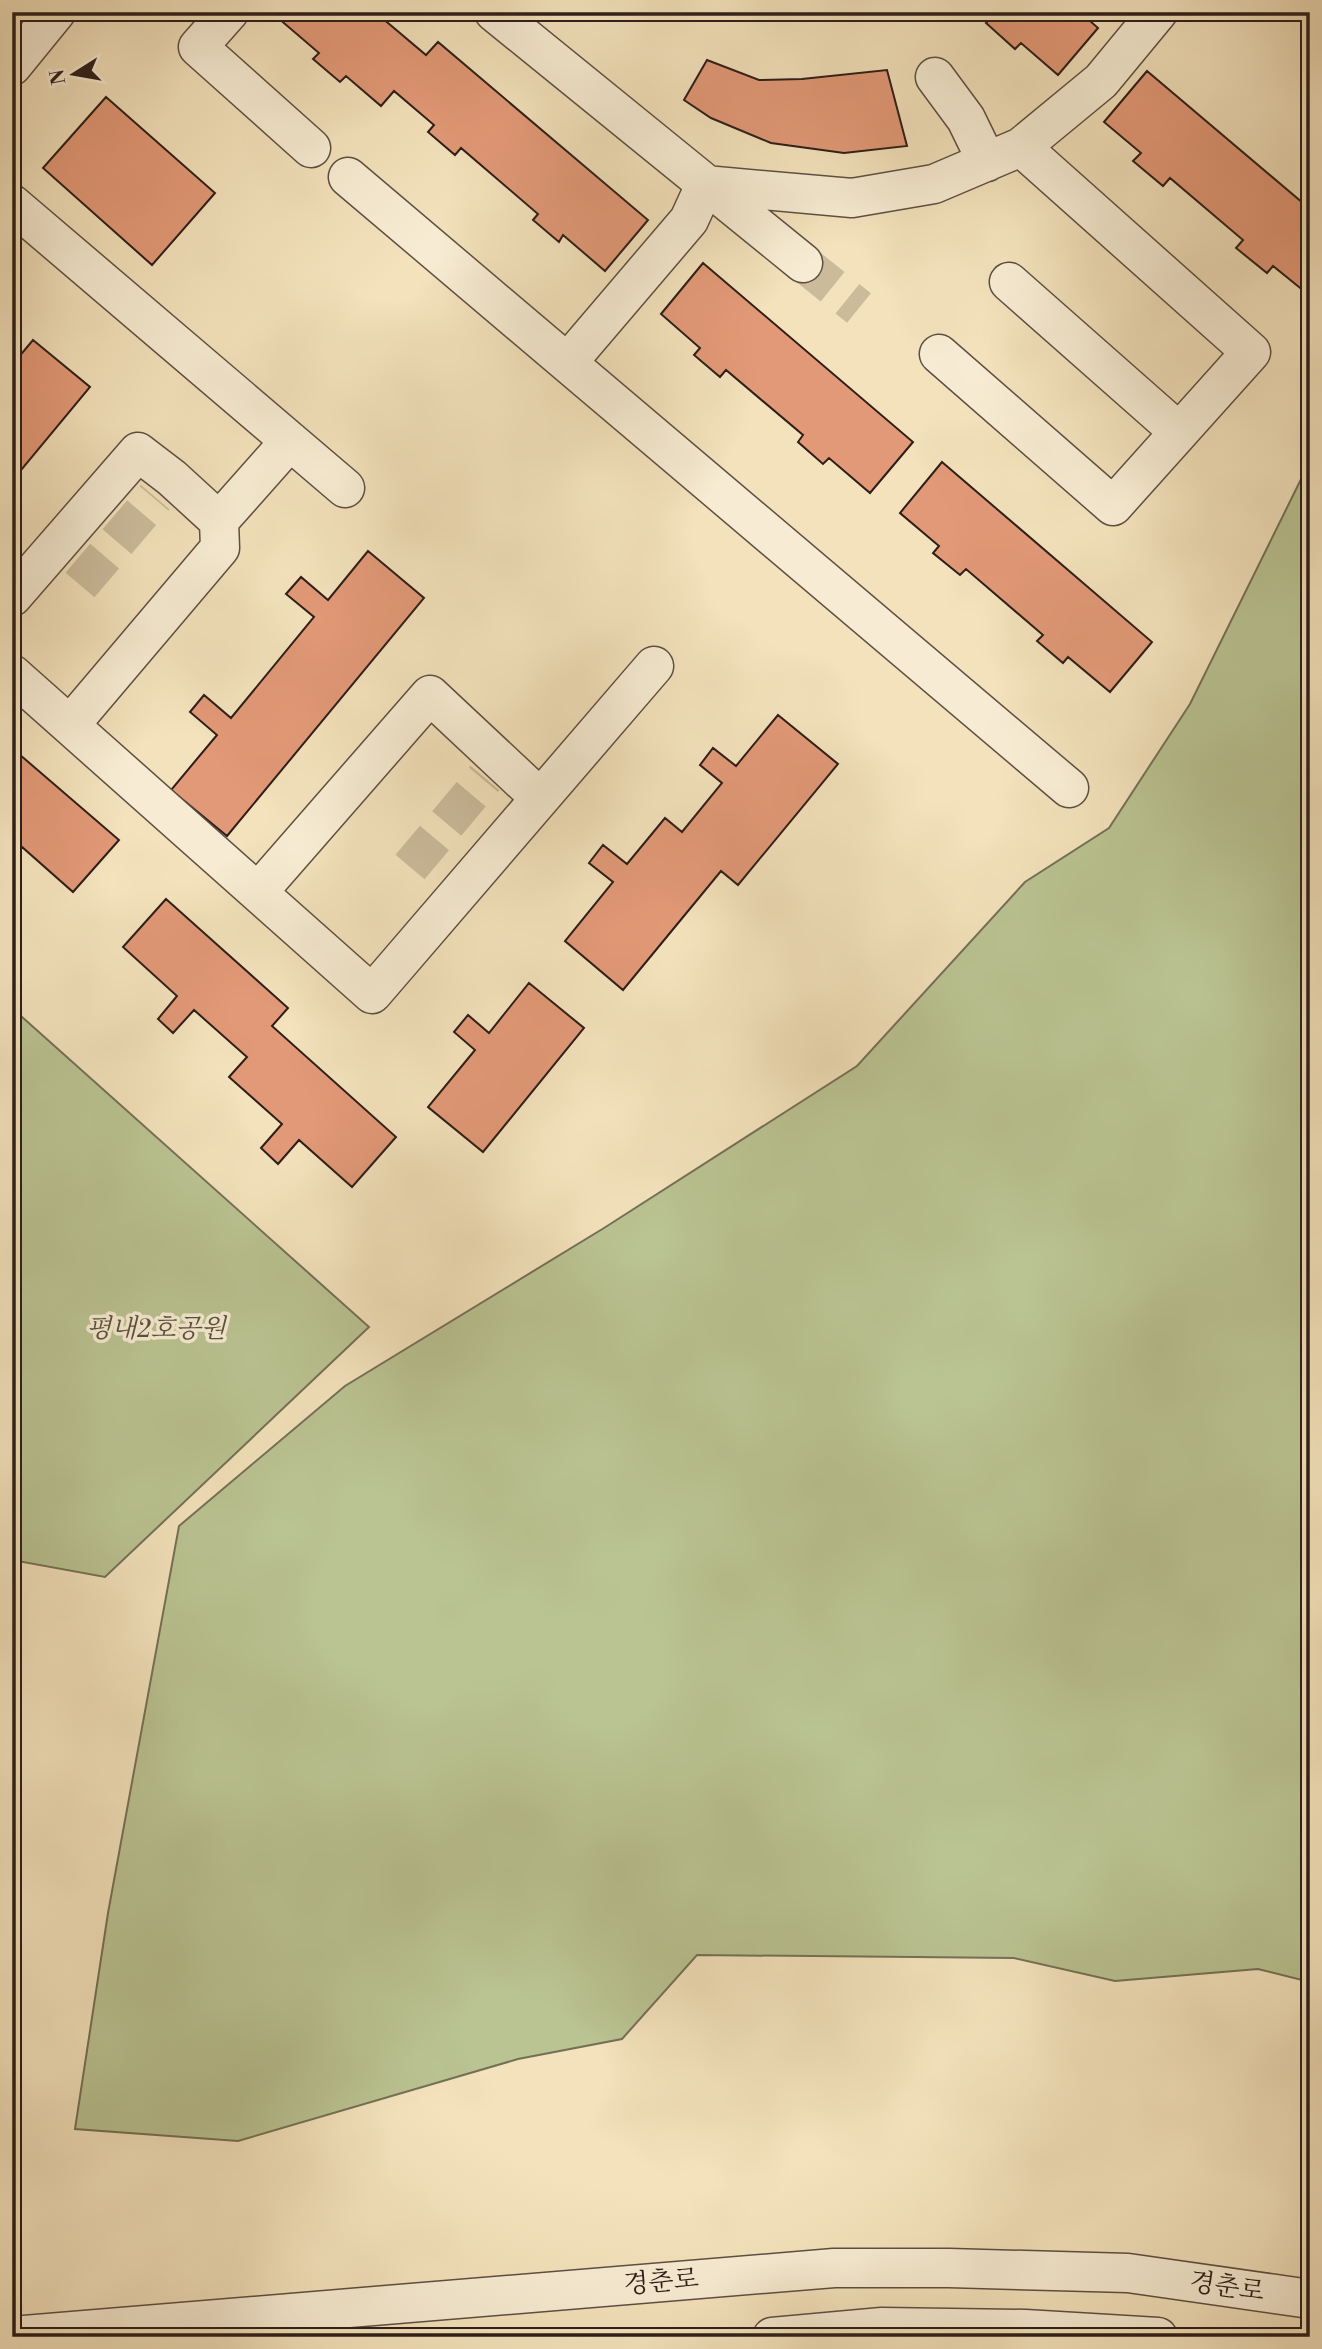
<svg xmlns="http://www.w3.org/2000/svg" width="1322" height="2349" viewBox="0 0 1322 2349" font-family="'Libre Bodoni','Noto Serif KR',serif">
	<rect width="100%" height="100%" fill="#f3e2bc"/>
	<filter id="stains"><feTurbulence type="fractalNoise" baseFrequency=".00286" numOctaves="4"/><feColorMatrix values="0 0 0 0 .2 0 0 0 0 .09 0 0 0 0 .02 0 0 0 .5 -.17"/></filter>
	<radialGradient id="worn" r=".72"><stop offset=".6" stop-color="#630" stop-opacity="0"/><stop offset="1" stop-color="#630" stop-opacity=".3"/></radialGradient>
	<path fill="#bac392" stroke="#747056" stroke-width="2" d="M 1310,461 L 1310,1982 L 1258,1969 L 1115,1981 L 1014,1958 L 697,1955 L 622,2039 L 518,2059 L 238,2141 L 75,2129 L 108,1913 L 179,1526 L 345,1386 L 604,1228 L 857,1066 L 1025,882 L 1109,828 L 1190,704 Z
		M 12,1008 L 369,1327 L 105,1577 L 12,1560 Z"/>
	<path fill="#e29977" stroke="#2d1e19" stroke-width="2" d="M 283,12 L 375,12 L 426,55 L 438,42 L 648,220 L 605,271 L 563,235 L 559,242 L 533,220 L 538,214 L 461,148 L 455,155 L 428,132 L 434,125 L 394,91 L 381,106 L 346,76 L 340,82 L 313,59 L 319,53 L 278,18 Z
		M 986,12 L 1080,12 L 1098,28 L 1058,75 L 1021,43 L 1015,49 L 986,23 L 992,17 Z
		M 707,60 L 759,80 L 802,79 L 887,70 L 907,146 L 844,153 L 771,143 L 711,118 L 684,100 Z
		M 1147,71 L 1310,209 L 1310,296 L 1273,266 L 1267,273 L 1236,248 L 1243,240 L 1170,178 L 1163,186 L 1133,161 L 1141,153 L 1104,122 Z
		M 106,97 L 215,193 L 152,265 L 43,168 Z
		M 703,263 L 913,442 L 870,493 L 829,458 L 823,464 L 798,442 L 803,435 L 726,370 L 720,377 L 694,355 L 700,348 L 661,314 Z
		M 33,340 L 90,387 L 12,481 L 12,365 Z
		M 942,462 L 1152,642 L 1110,692 L 1068,657 L 1063,663 L 1037,641 L 1043,635 L 966,569 L 960,575 L 933,553 L 939,546 L 900,513 Z
		M 368,551 L 424,598 L 227,836 L 171,790 L 217,735 L 190,712 L 204,695 L 231,718 L 314,617 L 286,594 L 301,577 L 328,600 Z
		M 778,715 L 838,764 L 738,885 L 721,871 L 623,990 L 565,941 L 613,882 L 589,863 L 603,845 L 627,864 L 665,818 L 682,832 L 722,783 L 700,765 L 713,748 L 736,766 Z
		M 12,748 L 119,840 L 73,892 L 22,847 L 12,858 Z
		M 166,899 L 288,1008 L 272,1026 L 396,1137 L 352,1187 L 299,1140 L 278,1164 L 261,1148 L 282,1124 L 229,1077 L 247,1057 L 194,1010 L 173,1033 L 158,1019 L 177,996 L 123,947 Z
		M 529,983 L 584,1028 L 483,1152 L 428,1107 L 475,1050 L 454,1032 L 468,1015 L 489,1033 Z"/>
	<g fill="none" stroke-linecap="round" stroke-linejoin="round">
		<path stroke="#cbbb9b" stroke-width="38" stroke-dasharray="38 19" stroke-linecap="butt" d="M 803,263 L 859,308
			M 80,585 L 155,497
			M 410,867 L 485,778"/>
		<defs>
			<path id="minor" d="M 229,12 L 198,47 L 311,148
				M 494,12 L 803,263
				M 12,66 L 56,12
				M 935,77 L 966,119 L 987,162
				M 348,177 L 1069,788
				M 12,204 L 345,488
				M 1009,282 L 1179,432
				M 939,354 L 1113,506 L 1251,352 L 1021,147
				M 568,362 L 689,220 L 705,185 L 852,198 L 934,184 L 1021,147 L 1101,81 L 1158,12
				M 219,521 L 290,441
				M 12,597 L 138,452 L 172,478 L 219,521 L 220,548 L 70,725
				M 12,674 L 372,994 L 654,666
				M 258,892 L 430,695 L 540,798
				M 12,2336 L 834,2268 L 949,2268 L 1128,2273 L 1310,2299
				M 772,2337 L 882,2327 L 1025,2329 L 1158,2337"/>
		</defs>
		<use href="#minor" stroke="#5e4f42" stroke-width="41"/>
		<use href="#minor" stroke="#f7ecd3" stroke-width="38"/>
	</g>
	<g text-anchor="middle" dominant-baseline="central" stroke-width="7" stroke-linejoin="round" paint-order="stroke">
		<g font-size="26" font-style="italic" fill="#57503d" stroke="#f7ecd3">
			<text x="156" y="1329">평내2호공원</text>
		</g>
		<g font-size="26" fill="#2d1e19" stroke="#f7ecd3">
			<text transform="translate(661 2282) rotate(-5)">경춘로</text>
			<text transform="translate(1227 2287) rotate(8)">경춘로</text>
		</g>
	</g>
	<rect width="1322" height="2349" fill="none" stroke="#f3e2bc" stroke-width="42"/>
	<rect x="14" y="14" width="1294" height="2321" fill="none" stroke="#2d1e19" stroke-width="3.5"/>
	<rect x="21" y="21" width="1280" height="2307" fill="none" stroke="#2d1e19" stroke-width="2"/>
	<g transform="translate(74 74) rotate(259)" stroke="#f7ecd3" stroke-width="5" paint-order="stroke">
	<path d="M0-5L12 26L0 18L-12 26Z" fill="#2d1e19"/>
	<text y="-10" font-size="19" font-weight="bold" text-anchor="middle" fill="#2d1e19">N</text>
	</g>
	<rect width="100%" height="100%" filter="url(#stains)"/>
	<rect width="100%" height="100%" fill="url(#worn)"/>
</svg>
